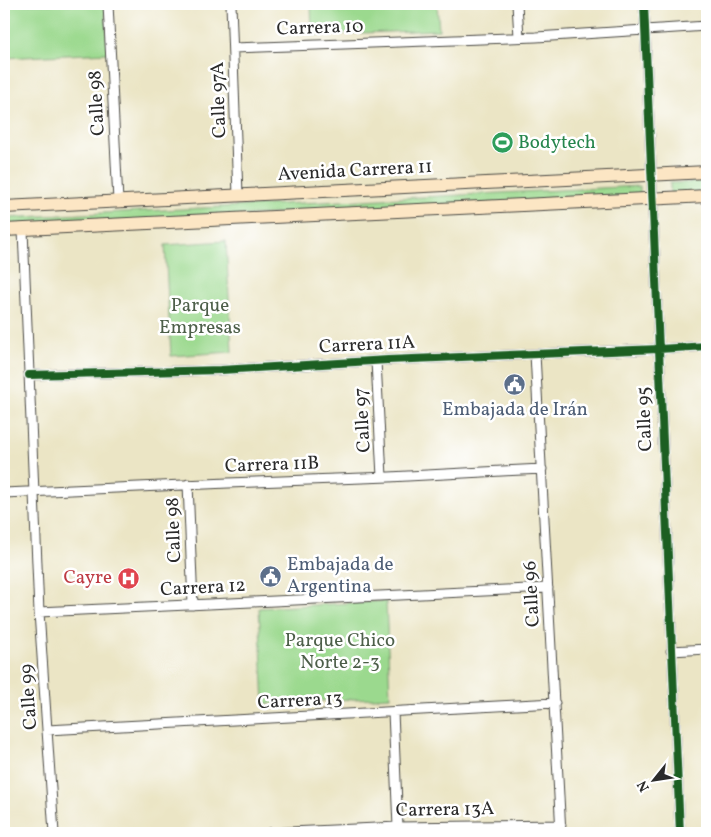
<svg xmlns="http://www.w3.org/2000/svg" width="711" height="837" viewBox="0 0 711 837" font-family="Vollkorn,serif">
	<rect width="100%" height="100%" fill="#fff"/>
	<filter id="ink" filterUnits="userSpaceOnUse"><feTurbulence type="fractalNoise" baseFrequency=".02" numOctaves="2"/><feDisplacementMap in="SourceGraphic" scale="10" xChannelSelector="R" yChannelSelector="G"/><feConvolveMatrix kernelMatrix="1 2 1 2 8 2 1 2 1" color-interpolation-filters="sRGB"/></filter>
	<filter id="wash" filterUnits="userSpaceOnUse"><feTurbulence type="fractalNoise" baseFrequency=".0096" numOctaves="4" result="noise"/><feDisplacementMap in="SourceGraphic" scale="20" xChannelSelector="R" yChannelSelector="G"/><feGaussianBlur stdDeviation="1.12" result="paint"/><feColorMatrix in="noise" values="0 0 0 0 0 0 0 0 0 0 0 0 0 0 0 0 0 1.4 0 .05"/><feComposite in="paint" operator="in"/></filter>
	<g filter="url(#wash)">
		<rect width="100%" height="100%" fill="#ebe5c5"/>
		<path fill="#9bd98e" stroke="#63825c" d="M 4,4 L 105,4 L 108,53 L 4,58 Z
			M 311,4 L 437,4 L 439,30 L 312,35 Z
			M 707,182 L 707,192 L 670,194 L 670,183 Z
			M 640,186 L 640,196 L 4,227 L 4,218 Z
			M 226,241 L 232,352 L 171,356 L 165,245 Z
			M 386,601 L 390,697 L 264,704 L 259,608 Z"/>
	</g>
	<g filter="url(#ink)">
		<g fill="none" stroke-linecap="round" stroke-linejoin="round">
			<defs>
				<path id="minor" d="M 108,4 L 118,201
					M 231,4 L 238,195
					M 517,4 L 519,37
					M 644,4 L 680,833
					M 233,48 L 536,37 L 707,26
					M 23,230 L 39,612 L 54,833
					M 535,354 L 561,833
					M 376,361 L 382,477
					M 29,375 L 221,370 L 388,360 L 659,349 L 707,346
					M 188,484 L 193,605
					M 4,493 L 228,483 L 389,477 L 542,469
					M 39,612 L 548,588
					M 671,651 L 707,649
					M 393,712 L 398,827
					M 47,730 L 555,703
					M 269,833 L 398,827 L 561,825"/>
				<path id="secondary" d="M 4,207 L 707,172
					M 4,230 L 707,196"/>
			</defs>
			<use href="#minor" stroke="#484742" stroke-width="11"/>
			<use href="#secondary" stroke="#484742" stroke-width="14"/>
			<use href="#minor" stroke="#fff" stroke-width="9"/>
			<use href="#secondary" stroke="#fce6c4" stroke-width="12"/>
			<defs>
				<path id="cycleway" d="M 644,4 L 680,833
					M 29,375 L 221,370 L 388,360 L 659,349 L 707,346"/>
			</defs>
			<use href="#cycleway" stroke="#fff" stroke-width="11"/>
			<use href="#cycleway" stroke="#1b5e20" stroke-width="8"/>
		</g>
	</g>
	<defs>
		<symbol id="stadium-disc" viewBox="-11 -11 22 22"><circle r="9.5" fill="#2e9e5b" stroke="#fff"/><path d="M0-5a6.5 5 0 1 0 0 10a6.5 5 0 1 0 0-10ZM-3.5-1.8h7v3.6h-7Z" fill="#fff"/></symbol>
		<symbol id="civic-disc" viewBox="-11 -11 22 22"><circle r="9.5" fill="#5c6f8a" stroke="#fff"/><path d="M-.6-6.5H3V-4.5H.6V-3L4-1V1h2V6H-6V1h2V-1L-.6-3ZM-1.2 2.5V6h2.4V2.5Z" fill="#fff"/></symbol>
		<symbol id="hospital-disc" viewBox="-11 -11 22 22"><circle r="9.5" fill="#e0444e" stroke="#fff"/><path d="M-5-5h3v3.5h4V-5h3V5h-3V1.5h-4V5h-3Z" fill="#fff"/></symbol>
	</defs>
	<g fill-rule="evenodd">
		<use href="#stadium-disc" x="490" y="130" width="25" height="25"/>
		<use href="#civic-disc" x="502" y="372" width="25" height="25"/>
		<use href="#civic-disc" x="258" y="564" width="25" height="25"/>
		<use href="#hospital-disc" x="116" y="566" width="25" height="25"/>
	</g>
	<g text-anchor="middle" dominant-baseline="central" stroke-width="5" stroke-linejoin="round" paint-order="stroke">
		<g font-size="19" fill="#2b2b2b" stroke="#fff">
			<text transform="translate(320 28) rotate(-2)">Carrera 10</text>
			<text transform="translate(219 100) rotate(-92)">Calle 97A</text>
			<text transform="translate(97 103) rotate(-93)">Calle 98</text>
			<text transform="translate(355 171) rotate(-3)">Avenida Carrera 11</text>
			<text transform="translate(367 345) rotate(-3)">Carrera 11A</text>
			<text transform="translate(645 419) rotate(-92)">Calle 95</text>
			<text transform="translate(363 420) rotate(-93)">Calle 97</text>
			<text transform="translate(272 465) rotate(-2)">Carrera 11B</text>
			<text transform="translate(174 530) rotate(-92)">Calle 98</text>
			<text transform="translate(203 588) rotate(-3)">Carrera 12</text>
			<text transform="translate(532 594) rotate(-93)">Calle 96</text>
			<text transform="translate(29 697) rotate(-94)">Calle 99</text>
			<text transform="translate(300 701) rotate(-3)">Carrera 13</text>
			<text transform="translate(445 810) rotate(-1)">Carrera 13A</text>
		</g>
		<g font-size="19" fill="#27864d" stroke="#fff" text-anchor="start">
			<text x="518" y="143">Bodytech</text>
		</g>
		<g font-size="19" fill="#4d5f49" stroke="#fff">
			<text x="200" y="306">Parque<tspan x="200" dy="22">Empresas</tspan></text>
			<text x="340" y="641">Parque Chico<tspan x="340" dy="22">Norte 2-3</tspan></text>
		</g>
		<g font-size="19" fill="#4e5e75" stroke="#fff">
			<text x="515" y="410">Embajada de Irán</text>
			<text x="287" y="565" text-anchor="start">Embajada de<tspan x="287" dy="22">Argentina</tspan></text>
		</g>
		<g font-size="19" fill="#be3a42" stroke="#fff" text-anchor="end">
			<text x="112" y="578">Cayre</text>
		</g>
	</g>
	<rect width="711" height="837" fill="none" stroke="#fff" stroke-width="20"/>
	<g transform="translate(654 780) rotate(240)" stroke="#ffffff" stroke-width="4" paint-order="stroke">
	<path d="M0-4L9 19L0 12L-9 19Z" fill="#2b2b2b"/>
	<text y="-8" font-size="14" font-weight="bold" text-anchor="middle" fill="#2b2b2b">N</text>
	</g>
</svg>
